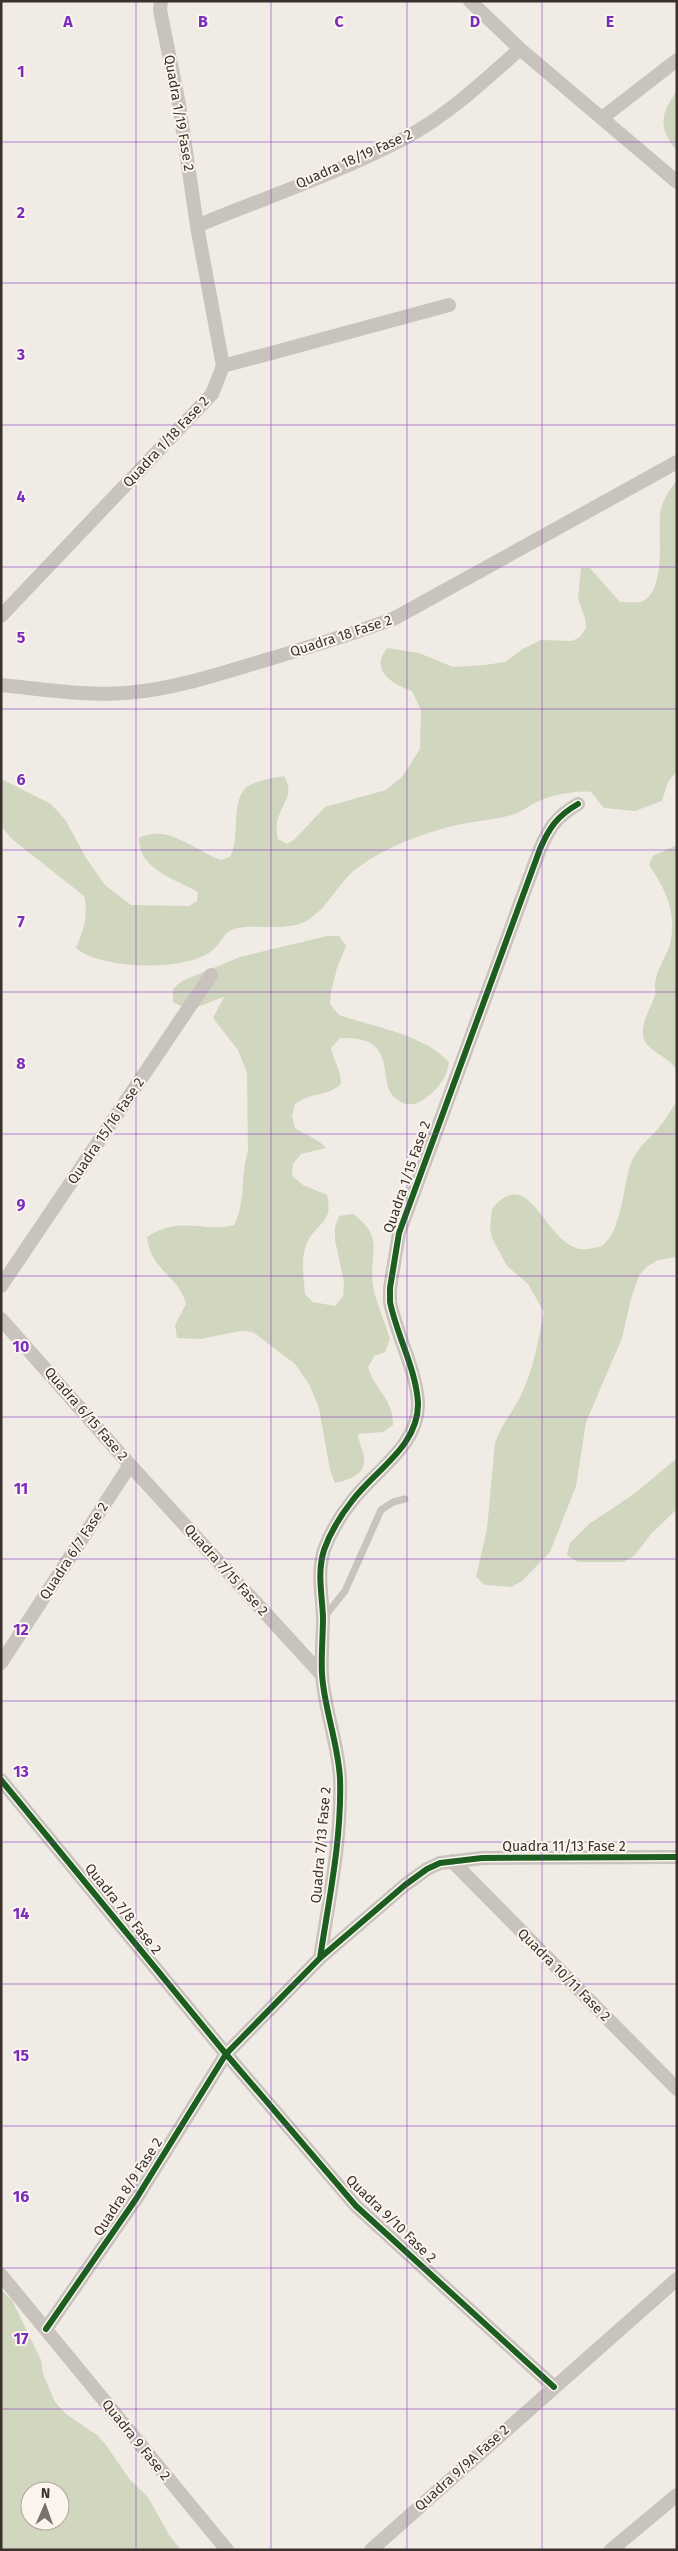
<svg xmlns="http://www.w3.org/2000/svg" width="678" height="2551" viewBox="0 0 678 2551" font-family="'Fira Sans',sans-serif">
	<rect width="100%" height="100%" fill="#f0ebe5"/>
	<path fill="#d1d6bf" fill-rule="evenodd" d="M 677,91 L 677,151 C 658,128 660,114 677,91 Z
		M 677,480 L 677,771 L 668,782 L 662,801 L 635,811 L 604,808 L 591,792 C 576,790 553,795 539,801 C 529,805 522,812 512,815 C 494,820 475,821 457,825 C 423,833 388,846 360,866 C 339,880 330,906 308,920 C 289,932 259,924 237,928 C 224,931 222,942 213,950 C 187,972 101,970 76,948 C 83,931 89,915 84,896 L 12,839 L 1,826 L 1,779 L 51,804 L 66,821 L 86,858 L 105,885 L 131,905 L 189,906 L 197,901 L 198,892 C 175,879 138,869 139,838 C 168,823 195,851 221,860 L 230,857 C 242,837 228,797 250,785 C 260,780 274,778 284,776 C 299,800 270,809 278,839 L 287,844 L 295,839 L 325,807 L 386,790 L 402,777 L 420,749 L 421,710 L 412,691 C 393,684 369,671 387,648 L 419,653 L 453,667 L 485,665 L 505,662 L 523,649 L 541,640 L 572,641 L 580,637 L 586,628 L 585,618 L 578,599 L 581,568 L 590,568 L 620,602 C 626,602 634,603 640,602 C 667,594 658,535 660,515 C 661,502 670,489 677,480 Z
		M 677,845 L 677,1070 C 669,1057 648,1051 644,1039 C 639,1024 651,1009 655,995 C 656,991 654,987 655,984 C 656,972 664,959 669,948 C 678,916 667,891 649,865 L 653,856 Z
		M 327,936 L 339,936 L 346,946 L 337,968 L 331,992 L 330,1004 L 339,1015 C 371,1026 429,1036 449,1063 C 447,1076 439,1088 427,1097 C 420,1103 412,1106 403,1103 C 379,1093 391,1068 378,1050 C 370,1038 352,1038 340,1038 L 331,1048 C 334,1061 341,1071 341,1084 C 326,1097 312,1092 295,1104 L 292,1116 L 295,1128 C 307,1136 316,1137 326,1148 L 301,1154 L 293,1164 L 292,1176 L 303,1185 L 327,1195 C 334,1223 317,1222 307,1243 C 300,1257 304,1279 305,1294 L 313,1302 L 335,1306 L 343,1296 L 344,1282 L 335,1240 L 335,1227 L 339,1216 L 353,1214 C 388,1239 366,1257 374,1291 C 378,1307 385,1323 390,1339 L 385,1352 L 374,1356 L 368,1367 C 375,1391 394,1399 393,1425 L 383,1432 L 358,1434 C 359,1443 363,1450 364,1457 C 366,1476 349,1479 335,1483 L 330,1470 L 319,1408 L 309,1384 L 295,1364 L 253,1332 L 240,1331 L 201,1339 L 177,1338 L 175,1325 L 186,1304 C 179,1275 151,1272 147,1237 C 180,1215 203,1233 234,1225 C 246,1203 240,1175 248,1151 L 247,1073 L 238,1050 L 213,1018 L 224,997 C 204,1003 193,1014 173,1002 L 173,989 L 182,981 L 240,957 Z
		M 677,1101 L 677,1257 L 658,1260 L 648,1266 L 639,1275 L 631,1299 L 622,1338 L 586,1422 L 576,1486 L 550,1552 L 523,1580 L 512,1587 L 485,1585 L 476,1577 L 487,1529 L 495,1443 C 501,1425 513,1412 521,1395 C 534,1369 538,1340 544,1312 L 528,1284 L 507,1266 L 492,1238 L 490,1228 L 492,1209 C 534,1157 547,1262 593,1248 C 596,1247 601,1247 603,1245 C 622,1230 623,1185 631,1163 C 637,1149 647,1140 657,1130 C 665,1121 670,1111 677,1101 Z
		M 677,1458 L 677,1509 L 651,1534 L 634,1556 L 623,1562 L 578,1562 L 567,1555 L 570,1543 L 589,1524 L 634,1494 Z
		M 1,2290 L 12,2300 L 41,2360 L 43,2374 L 55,2402 L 66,2414 L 97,2435 L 106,2445 L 130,2480 L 148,2497 L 169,2535 L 181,2550 L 1,2550 ZM 30,2491 L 60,2491 L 60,2521 L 30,2521 Z"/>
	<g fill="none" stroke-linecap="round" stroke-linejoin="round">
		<path stroke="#c9c3be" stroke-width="7" d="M 325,1616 L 345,1591 L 381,1510 L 393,1502 L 405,1499"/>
		<path stroke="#c9c3be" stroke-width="14" d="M 470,1 L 520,49 L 677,182
			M 602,118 L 677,60
			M 197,226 C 266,197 339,173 405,138 C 448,115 484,81 520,49
			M 223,366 L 449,305
			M 1,616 L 212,394 L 223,366 L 197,226 L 179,104 L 160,10 L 161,1
			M 1,685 C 42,689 84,696 126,693 C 175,689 223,673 269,659 C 312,646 354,634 395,618 L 677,462
			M 1,1286 L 211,975
			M 1,1319 L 130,1465 L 322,1675
			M 1,1663 L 130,1465
			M 1,1780 L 226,2054 L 356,2206 L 554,2387
			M 452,1861 L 677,2089
			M 320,1958 C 329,1899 342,1838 340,1778 C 338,1743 324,1708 322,1674 C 321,1655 323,1636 323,1617 C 322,1595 317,1572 324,1550 C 330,1533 341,1515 352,1501 C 375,1470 419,1446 418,1403 C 416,1369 397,1336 390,1302 L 390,1288 L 399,1233 L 540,849 C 549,828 557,816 578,804
			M 1,2275 L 227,2550
			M 46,2329 L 136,2199 L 226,2054 L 320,1958 L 405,1885 L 427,1869 L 440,1863 L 482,1858 L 677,1857
			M 371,2550 L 677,2279
			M 611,2550 L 677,2495"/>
		<defs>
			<path id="cycleway" d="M 1,1780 L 226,2054 L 356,2206 L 554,2387
				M 320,1958 C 329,1899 342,1838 340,1778 C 338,1743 324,1708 322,1674 C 321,1655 323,1636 323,1617 C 322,1595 317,1572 324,1550 C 330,1533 341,1515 352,1501 C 375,1470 419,1446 418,1403 C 416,1369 397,1336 390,1302 L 390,1288 L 399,1233 L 540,849 C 549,828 557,816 578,804
				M 46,2329 L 136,2199 L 226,2054 L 320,1958 L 405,1885 L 427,1869 L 440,1863 L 482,1858 L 677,1857"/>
		</defs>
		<use href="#cycleway" stroke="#fbf5ee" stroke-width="9"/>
		<use href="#cycleway" stroke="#1b5e20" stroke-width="6"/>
	</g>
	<path fill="none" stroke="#7b2cbf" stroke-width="1" stroke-opacity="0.55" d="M 136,1 L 136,2550M 271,1 L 271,2550M 407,1 L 407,2550M 542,1 L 542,2550M 1,142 L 677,142M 1,283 L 677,283M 1,425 L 677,425M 1,567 L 677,567M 1,709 L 677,709M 1,850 L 677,850M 1,992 L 677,992M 1,1134 L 677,1134M 1,1276 L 677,1276M 1,1417 L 677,1417M 1,1559 L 677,1559M 1,1701 L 677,1701M 1,1842 L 677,1842M 1,1984 L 677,1984M 1,2126 L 677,2126M 1,2268 L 677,2268M 1,2409 L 677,2409"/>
	<g text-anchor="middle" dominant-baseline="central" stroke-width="4" stroke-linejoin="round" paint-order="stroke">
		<g font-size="14" fill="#3b302b" stroke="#fbf5ee">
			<text transform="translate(179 113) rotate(80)">Quadra 1/19 Fase 2</text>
			<text transform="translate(354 159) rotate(-24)">Quadra 18/19 Fase 2</text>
			<text transform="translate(166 442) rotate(-47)">Quadra 1/18 Fase 2</text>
			<text transform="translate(341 636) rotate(-18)">Quadra 18 Fase 2</text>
			<text transform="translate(106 1131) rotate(-56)">Quadra 15/16 Fase 2</text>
			<text transform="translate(407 1177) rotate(-71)">Quadra 1/15 Fase 2</text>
			<text transform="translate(86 1414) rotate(49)">Quadra 6/15 Fase 2</text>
			<text transform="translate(74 1551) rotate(-57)">Quadra 6/7 Fase 2</text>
			<text transform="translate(226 1570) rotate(48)">Quadra 7/15 Fase 2</text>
			<text transform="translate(321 1845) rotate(-85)">Quadra 7/13 Fase 2</text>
			<text x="564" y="1846">Quadra 11/13 Fase 2</text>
			<text transform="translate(123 1909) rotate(51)">Quadra 7/8 Fase 2</text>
			<text transform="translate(564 1975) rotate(45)">Quadra 10/11 Fase 2</text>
			<text transform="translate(128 2187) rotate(-57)">Quadra 8/9 Fase 2</text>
			<text transform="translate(391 2219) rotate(44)">Quadra 9/10 Fase 2</text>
			<text transform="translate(136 2440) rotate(51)">Quadra 9 Fase 2</text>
			<text transform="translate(462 2468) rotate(-42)">Quadra 9/9A Fase 2</text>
		</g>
	</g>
	<g font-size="16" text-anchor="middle" font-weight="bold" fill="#7b2cbf" stroke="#fbf5ee" stroke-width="4" stroke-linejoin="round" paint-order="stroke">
		<text x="68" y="27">A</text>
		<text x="203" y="27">B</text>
		<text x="339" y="27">C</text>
		<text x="475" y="27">D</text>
		<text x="610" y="27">E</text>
		<text x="21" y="77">1</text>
		<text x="21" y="218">2</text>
		<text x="21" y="360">3</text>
		<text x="21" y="502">4</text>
		<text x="21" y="643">5</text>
		<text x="21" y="785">6</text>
		<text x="21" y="927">7</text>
		<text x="21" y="1069">8</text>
		<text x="21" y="1210">9</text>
		<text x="21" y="1352">10</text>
		<text x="21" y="1494">11</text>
		<text x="21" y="1635">12</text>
		<text x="21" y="1777">13</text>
		<text x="21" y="1919">14</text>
		<text x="21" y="2061">15</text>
		<text x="21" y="2202">16</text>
		<text x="21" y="2344">17</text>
	</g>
	<rect width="678" height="2551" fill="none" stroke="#3b302b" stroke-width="5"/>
	<g transform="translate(45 2506) rotate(2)"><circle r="24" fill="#fbf5ee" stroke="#aea6a0"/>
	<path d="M0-4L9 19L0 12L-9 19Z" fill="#7a716c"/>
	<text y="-8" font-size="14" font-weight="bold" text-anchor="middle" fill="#3b302b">N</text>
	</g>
</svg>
